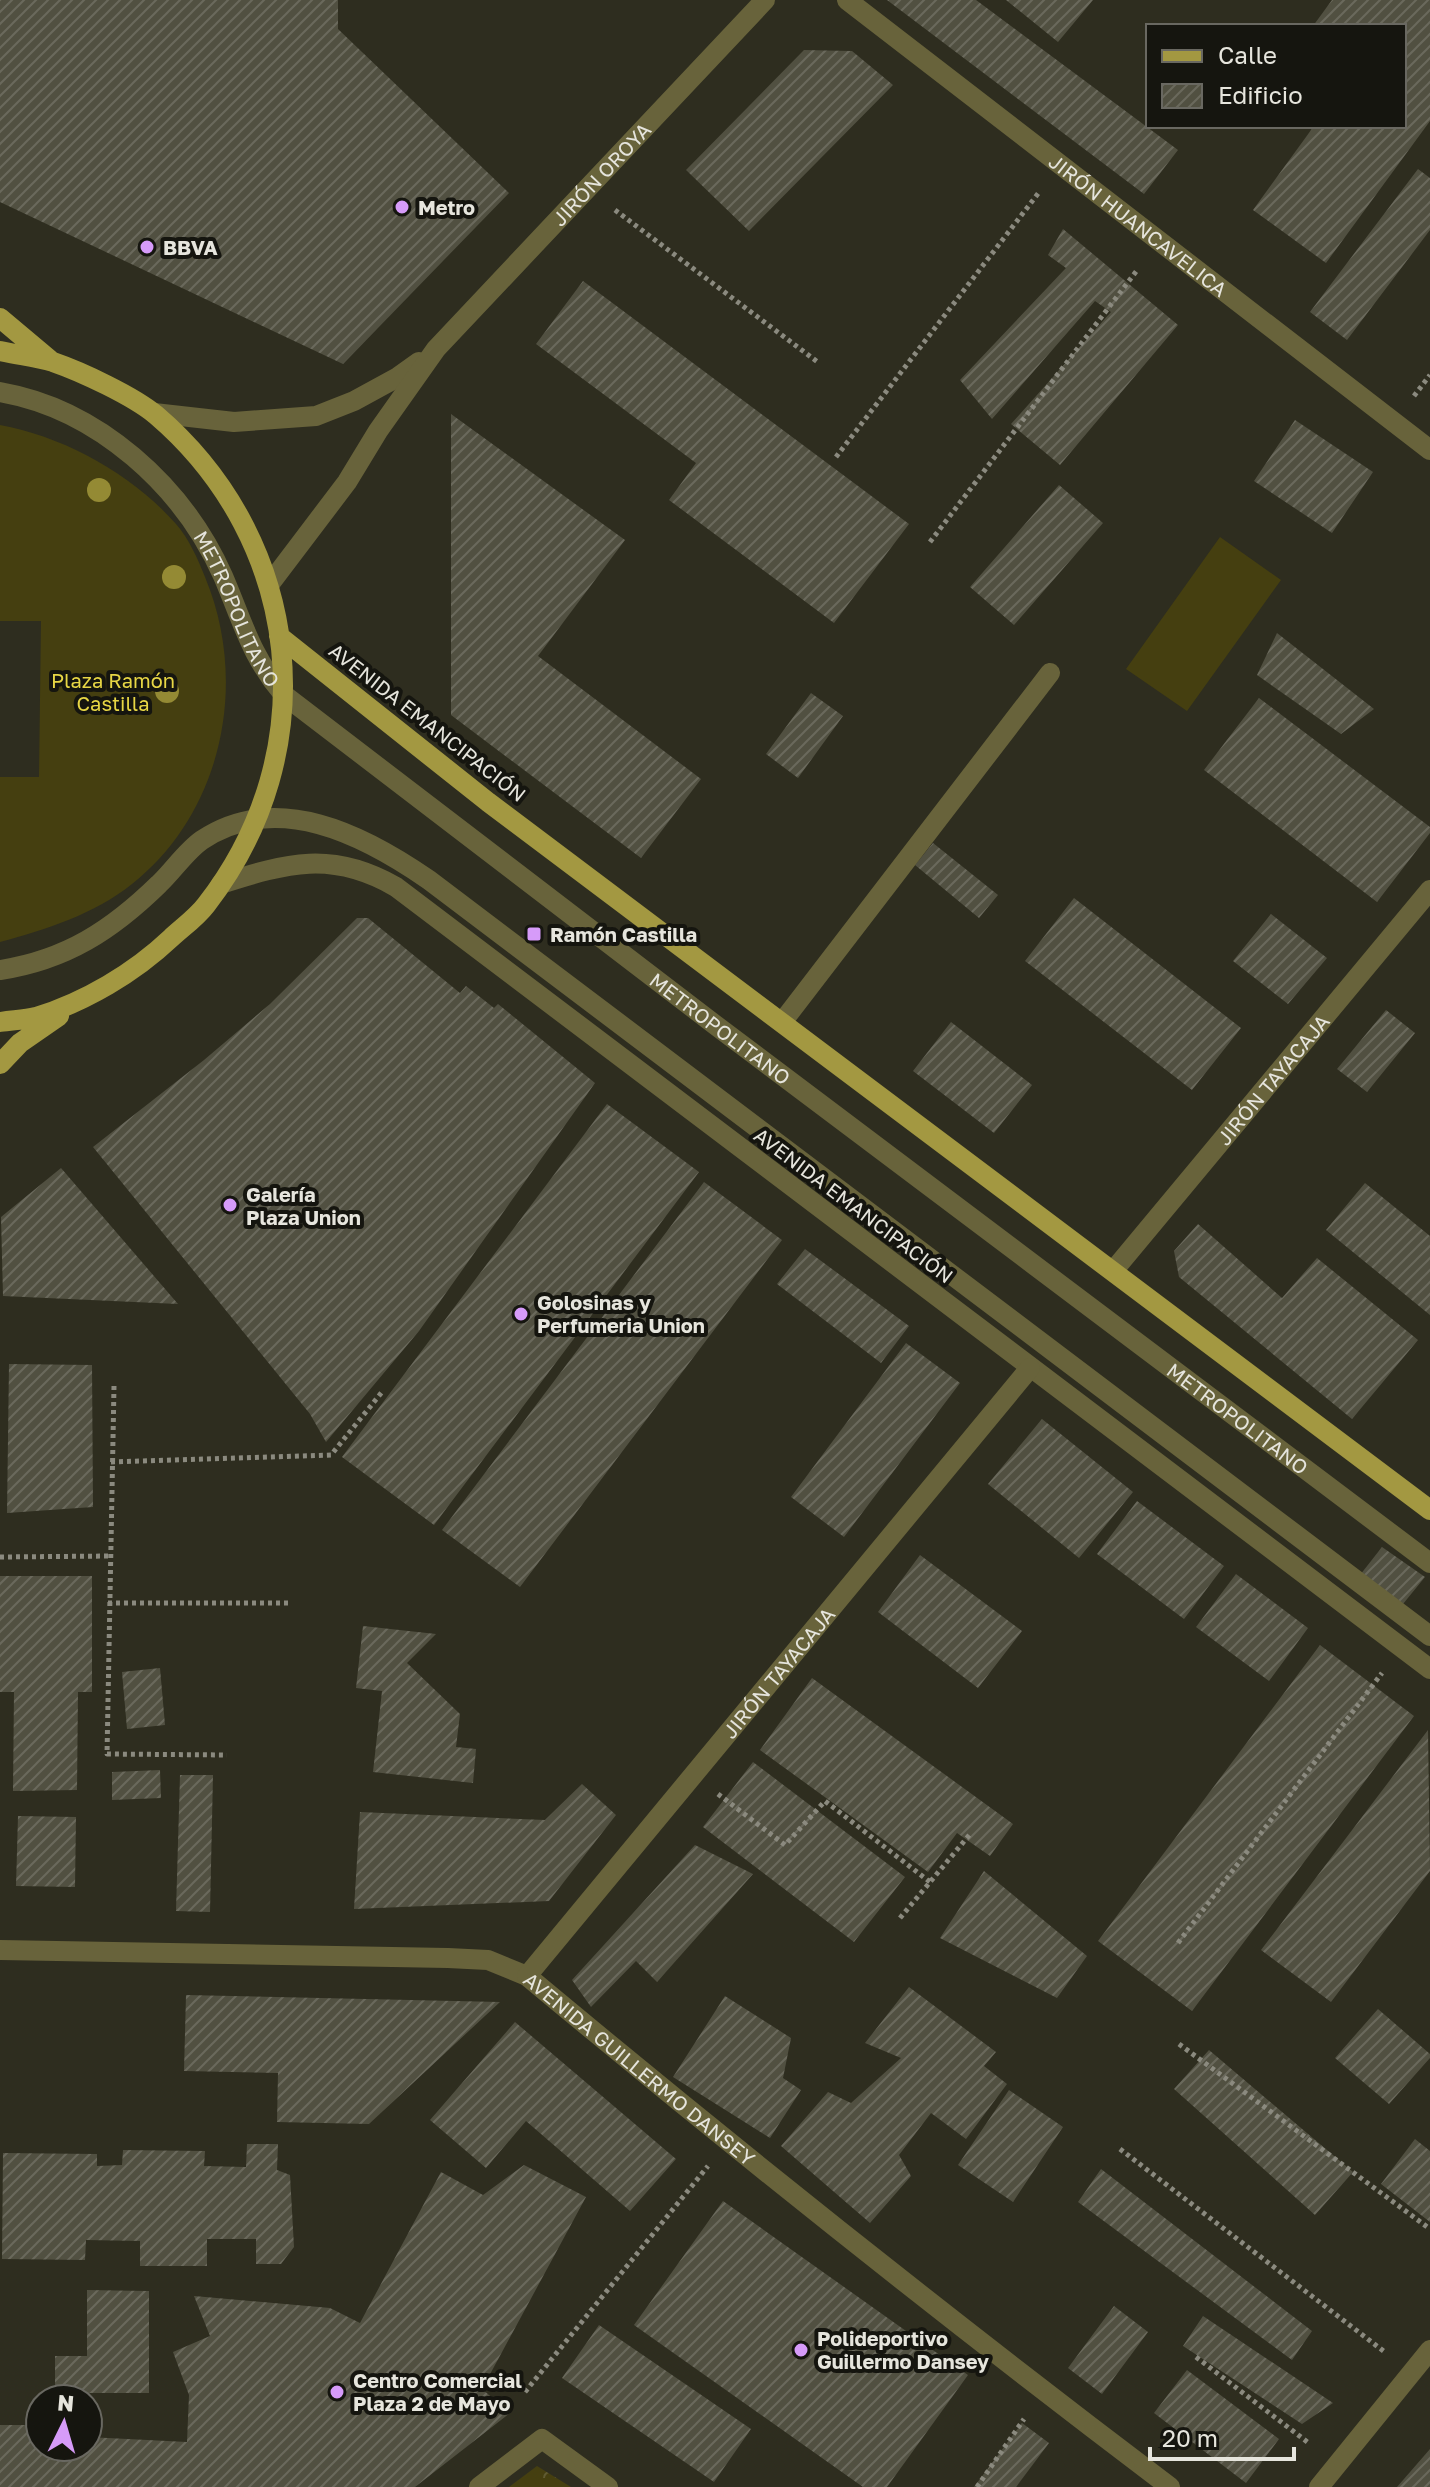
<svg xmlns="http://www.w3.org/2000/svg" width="1430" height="2487" viewBox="0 0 1430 2487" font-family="'Golos Text',sans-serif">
	<defs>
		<pattern id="park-crowns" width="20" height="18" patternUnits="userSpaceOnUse" patternTransform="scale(2)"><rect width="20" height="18" fill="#453f10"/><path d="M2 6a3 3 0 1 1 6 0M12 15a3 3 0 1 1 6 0" fill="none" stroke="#605b32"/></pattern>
		<pattern id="building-hatch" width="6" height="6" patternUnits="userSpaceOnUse" patternTransform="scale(2)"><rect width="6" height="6" fill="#515041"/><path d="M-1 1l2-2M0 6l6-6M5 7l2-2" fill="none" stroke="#6a695c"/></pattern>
	</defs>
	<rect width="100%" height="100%" fill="#2e2d1f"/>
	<path fill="url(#park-crowns)" d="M 537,2466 L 571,2487 L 509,2487 Z"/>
	<path fill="#453f10" d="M 0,425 C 65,437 132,474 176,524 C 189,539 198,559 205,577 C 249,682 223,812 132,884 C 95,914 45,930 0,942 L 0,777 L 39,777 L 41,621 L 0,621 Z
		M 1220,537 L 1281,580 L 1187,711 L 1126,669 Z"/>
	<path fill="url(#building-hatch)" d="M 0,0 L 338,0 L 338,29 L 509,193 L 343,364 L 0,202 Z
		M 887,0 L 976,0 L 1178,150 L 1144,194 Z
		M 1006,0 L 1093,0 L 1058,42 Z
		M 1332,0 L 1430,0 L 1430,121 L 1326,263 L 1253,210 L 1314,126 L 1404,126 L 1404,26 L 1313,26 Z
		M 804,50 L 852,51 L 893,85 L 749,231 L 686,170 Z
		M 1418,169 L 1430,178 L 1430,230 L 1347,340 L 1310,312 Z
		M 1063,229 L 1178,325 L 1060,465 L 1011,424 L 1111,312 L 1095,301 L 992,419 L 960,380 L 1066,268 L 1048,255 Z
		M 583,281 L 909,524 L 834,623 L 669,500 L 696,463 L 536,344 Z
		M 451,414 L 625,540 L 538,656 L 701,779 L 641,858 L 451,715 Z
		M 1295,420 L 1373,472 L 1332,533 L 1254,481 Z
		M 1059,485 L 1103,523 L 1014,625 L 970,587 Z
		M 1277,633 L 1374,709 L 1341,734 L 1257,675 Z
		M 811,693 L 843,716 L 798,778 L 766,754 Z
		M 1259,698 L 1430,827 L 1430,833 L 1377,902 L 1204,770 Z
		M 933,843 L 998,895 L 979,918 L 915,865 Z
		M 1074,898 L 1241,1028 L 1192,1090 L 1025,961 Z
		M 1271,914 L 1327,958 L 1288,1004 L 1233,961 Z
		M 357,918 L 368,918 L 460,993 L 466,986 L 494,1008 L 498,1004 L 595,1083 L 419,1331 L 326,1442 L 310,1414 L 93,1147 L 204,1060 L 270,1004 Z
		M 1386,1010 L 1415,1033 L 1367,1092 L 1337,1069 Z
		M 951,1022 L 1032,1085 L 994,1133 L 913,1071 Z
		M 607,1104 L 699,1172 L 434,1525 L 342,1457 Z
		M 61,1168 L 178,1304 L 3,1296 L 1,1217 Z
		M 704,1182 L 782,1240 L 520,1587 L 442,1530 Z
		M 1365,1183 L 1430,1236 L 1430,1315 L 1326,1230 Z
		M 1198,1224 L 1282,1298 L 1317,1258 L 1418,1340 L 1352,1419 L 1179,1277 L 1174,1251 Z
		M 805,1249 L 909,1326 L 881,1363 L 777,1284 Z
		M 906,1343 L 960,1383 L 844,1537 L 791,1497 Z
		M 9,1364 L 92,1365 L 93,1507 L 7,1513 Z
		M 1042,1419 L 1133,1492 L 1079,1558 L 988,1484 Z
		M 1137,1501 L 1224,1566 L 1184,1619 L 1097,1554 Z
		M 1382,1547 L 1425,1577 L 1403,1604 L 1360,1575 Z
		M 920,1555 L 1022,1631 L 978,1688 L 878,1612 Z
		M 1236,1574 L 1308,1628 L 1269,1681 L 1196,1627 Z
		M 0,1576 L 92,1576 L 92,1692 L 78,1692 L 77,1790 L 13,1791 L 14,1692 L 0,1692 Z
		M 363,1626 L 436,1634 L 407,1663 L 460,1714 L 456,1747 L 476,1749 L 473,1783 L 373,1772 L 382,1691 L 356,1688 Z
		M 1320,1645 L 1414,1716 L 1192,2011 L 1098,1941 Z
		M 160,1668 L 165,1725 L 127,1729 L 122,1672 Z
		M 812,1678 L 1013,1824 L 990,1856 L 957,1833 L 928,1872 L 760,1750 Z
		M 1428,1730 L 1430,1871 L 1331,2002 L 1261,1950 Z
		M 753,1762 L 905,1877 L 854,1942 L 703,1827 Z
		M 160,1770 L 161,1798 L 112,1800 L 112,1772 Z
		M 180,1775 L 213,1775 L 210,1912 L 176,1911 Z
		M 582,1784 L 616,1815 L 549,1901 L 354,1909 L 360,1812 L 545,1820 Z
		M 18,1816 L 76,1817 L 75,1887 L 16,1886 Z
		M 695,1845 L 753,1874 L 657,1982 L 636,1961 L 591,2007 L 572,1980 Z
		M 984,1871 L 1087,1956 L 1057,1998 L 940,1938 Z
		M 909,1987 L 996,2052 L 984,2066 L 1007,2084 L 966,2139 L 931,2113 L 899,2155 L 911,2176 L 870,2223 L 781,2146 L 828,2092 L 851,2103 L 901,2058 L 865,2043 Z
		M 186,1995 L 500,2002 L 369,2124 L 277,2122 L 278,2073 L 184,2071 Z
		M 725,1996 L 791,2038 L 783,2078 L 801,2090 L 770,2138 L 673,2077 Z
		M 1378,2009 L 1430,2054 L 1430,2058 L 1389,2104 L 1335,2058 Z
		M 515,2022 L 676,2159 L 630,2211 L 526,2121 L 486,2168 L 430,2120 Z
		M 1209,2050 L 1353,2172 L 1315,2215 L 1174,2089 Z
		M 1009,2090 L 1063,2127 L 1013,2202 L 958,2165 Z
		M 1415,2139 L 1430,2151 L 1430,2222 L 1381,2184 Z
		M 247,2144 L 278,2144 L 277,2170 L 290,2175 L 294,2247 L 281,2264 L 256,2264 L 256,2239 L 207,2239 L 207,2266 L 140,2266 L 140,2241 L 86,2240 L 85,2260 L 2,2259 L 3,2153 L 97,2154 L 97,2166 L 122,2165 L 123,2150 L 205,2151 L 204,2166 L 246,2167 Z
		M 524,2165 L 586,2197 L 482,2389 L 510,2413 L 415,2487 L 0,2487 L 0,2425 L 40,2425 L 40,2447 L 88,2447 L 88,2437 L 187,2442 L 189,2395 L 173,2352 L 210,2336 L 194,2296 L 330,2308 L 360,2323 L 441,2172 L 483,2195 Z
		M 1101,2169 L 1312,2331 L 1292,2360 L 1078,2202 Z
		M 723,2201 L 968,2375 L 887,2487 L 863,2487 L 634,2325 Z
		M 87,2290 L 149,2291 L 149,2393 L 55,2393 L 55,2356 L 87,2356 Z
		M 1114,2306 L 1148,2332 L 1102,2394 L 1068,2368 Z
		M 1203,2316 L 1333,2403 L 1302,2424 L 1183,2346 Z
		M 599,2325 L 751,2429 L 714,2482 L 562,2378 Z
		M 1187,2370 L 1279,2439 L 1246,2483 L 1154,2413 Z
		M 1022,2423 L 1049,2443 L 1016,2487 L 974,2487 Z
		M 1430,2449 L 1430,2487 L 1397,2487 Z"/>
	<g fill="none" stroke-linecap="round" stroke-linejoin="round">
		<path stroke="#8b8a7f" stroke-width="5" stroke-dasharray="4 4" stroke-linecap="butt" d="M 615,210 L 819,363
			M 1414,396 L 1430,375
			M 836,457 L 1040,191
			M 930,542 L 1138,269
			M 114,1386 L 107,1754 L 227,1755
			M 111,1462 L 331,1455 L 382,1392
			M 0,1557 L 112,1556
			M 108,1603 L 288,1603
			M 718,1794 L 785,1845 L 825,1801 L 930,1882
			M 900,1918 L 971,1833
			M 1178,1943 L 1382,1673
			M 1179,2044 L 1430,2229
			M 1120,2149 L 1386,2353
			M 1196,2357 L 1310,2444
			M 525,2392 L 708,2166
			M 977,2487 L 1024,2419"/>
		<g stroke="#68633b" stroke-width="20">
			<path id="s1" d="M 847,0 L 1430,450"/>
			<path id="s2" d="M 0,392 C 98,409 183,486 223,576 C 242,620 251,657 284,695 L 714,1024 L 1430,1563"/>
			<path d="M 154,413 L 234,422 L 316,416 L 354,401 L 398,377 L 419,362"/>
			<path id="s3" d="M 269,585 L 347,482 L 378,431 L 436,349 L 765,0"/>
			<path d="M 221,884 C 287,863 332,850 396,887 L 1430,1669"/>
			<path d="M 0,970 C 66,960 112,930 159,884 C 173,871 186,851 202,840 C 277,790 364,835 429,880 L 1430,1636"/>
			<path d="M 783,1021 L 1050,673"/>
			<path id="s4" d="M 1114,1270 L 1430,890"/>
			<path id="s5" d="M 0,1950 L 448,1958 L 488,1960 L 527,1976 C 737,2151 952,2322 1170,2487"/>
			<path id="s6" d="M 527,1976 L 1030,1368"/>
			<path d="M 479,2487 L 542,2439 L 608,2487"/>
			<path d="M 1319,2487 L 1430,2350"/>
		</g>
		<path stroke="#a39841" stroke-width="20" d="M 0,318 L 50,360
			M 0,351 C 17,355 36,357 53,362 C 82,372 133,396 156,415 C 303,541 326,751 206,905 C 197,917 183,927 171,938 C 134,973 85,1002 36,1017 C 25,1020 12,1020 0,1022
			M 279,636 L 488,802 L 1430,1510
			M 0,1064 L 20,1043 L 59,1016"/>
	</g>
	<g fill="#948a34">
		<circle cx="99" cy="490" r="12"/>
		<circle cx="174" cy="577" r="12"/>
		<circle cx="167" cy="691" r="12"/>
	</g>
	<g fill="#d69bf9" stroke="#15150f" stroke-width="3">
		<circle cx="402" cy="207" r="8"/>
		<circle cx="147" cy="247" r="8"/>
		<rect x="526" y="926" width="16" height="16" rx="4"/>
		<circle cx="230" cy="1205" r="8"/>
		<circle cx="521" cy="1314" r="8"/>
		<circle cx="801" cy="2350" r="8"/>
		<circle cx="337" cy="2392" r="8"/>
	</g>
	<g text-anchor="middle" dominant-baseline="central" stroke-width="8" stroke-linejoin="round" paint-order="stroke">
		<g font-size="20" fill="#e6e5dd" stroke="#15150f">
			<text stroke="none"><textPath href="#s3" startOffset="530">JIRÓN OROYA</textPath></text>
			<text stroke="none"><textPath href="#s1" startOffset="368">JIRÓN HUANCAVELICA</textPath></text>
			<text stroke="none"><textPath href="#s2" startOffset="336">METROPOLITANO</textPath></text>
			<text transform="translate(428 722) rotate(38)">AVENIDA EMANCIPACIÓN</text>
			<text stroke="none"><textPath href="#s2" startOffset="984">METROPOLITANO</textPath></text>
			<text stroke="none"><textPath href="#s4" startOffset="248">JIRÓN TAYACAJA</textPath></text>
			<text transform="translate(854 1205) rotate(37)">AVENIDA EMANCIPACIÓN</text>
			<text stroke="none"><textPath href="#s2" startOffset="1632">METROPOLITANO</textPath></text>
			<text stroke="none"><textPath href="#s6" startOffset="394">JIRÓN TAYACAJA</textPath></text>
			<text stroke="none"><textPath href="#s5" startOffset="676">AVENIDA GUILLERMO DANSEY</textPath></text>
		</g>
		<g font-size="20" font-weight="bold" fill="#e6e5dd" stroke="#15150f" text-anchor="start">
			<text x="418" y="207">Metro</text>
			<text x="163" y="247">BBVA</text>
			<text x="550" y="934">Ramón Castilla</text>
			<text x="246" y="1194">Galería<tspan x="246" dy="23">Plaza Union</tspan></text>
			<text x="537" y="1302">Golosinas y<tspan x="537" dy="23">Perfumeria Union</tspan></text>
			<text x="817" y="2338">Polideportivo<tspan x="817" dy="23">Guillermo Dansey</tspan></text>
			<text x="353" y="2380">Centro Comercial<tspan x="353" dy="23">Plaza 2 de Mayo</tspan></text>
		</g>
		<g font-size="20" fill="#e7d645" stroke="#15150f">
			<text x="113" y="680">Plaza Ramón<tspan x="113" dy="23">Castilla</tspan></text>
		</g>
	</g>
	<rect x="1146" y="24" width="260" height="104" fill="#15150f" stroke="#696861" stroke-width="2"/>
	<rect x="1162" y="50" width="40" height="12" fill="#a39841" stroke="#696861" stroke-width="2"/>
	<text x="1218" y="64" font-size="24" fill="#e6e5dd">Calle</text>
	<rect x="1162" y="84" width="40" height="24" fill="url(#building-hatch)" stroke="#696861" stroke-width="2"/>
	<text x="1218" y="104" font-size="24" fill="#e6e5dd">Edificio</text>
	<g transform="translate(64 2423) rotate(5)"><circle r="38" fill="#15150f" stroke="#696861" stroke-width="2"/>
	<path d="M0-6L14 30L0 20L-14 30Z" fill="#d69bf9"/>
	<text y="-12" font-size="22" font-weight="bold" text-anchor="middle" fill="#e6e5dd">N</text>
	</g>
	<path d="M1150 2447v12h144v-12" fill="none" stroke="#e6e5dd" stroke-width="4"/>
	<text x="1162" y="2447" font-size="24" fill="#e6e5dd" stroke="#15150f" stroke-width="6" paint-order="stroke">20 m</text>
</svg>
